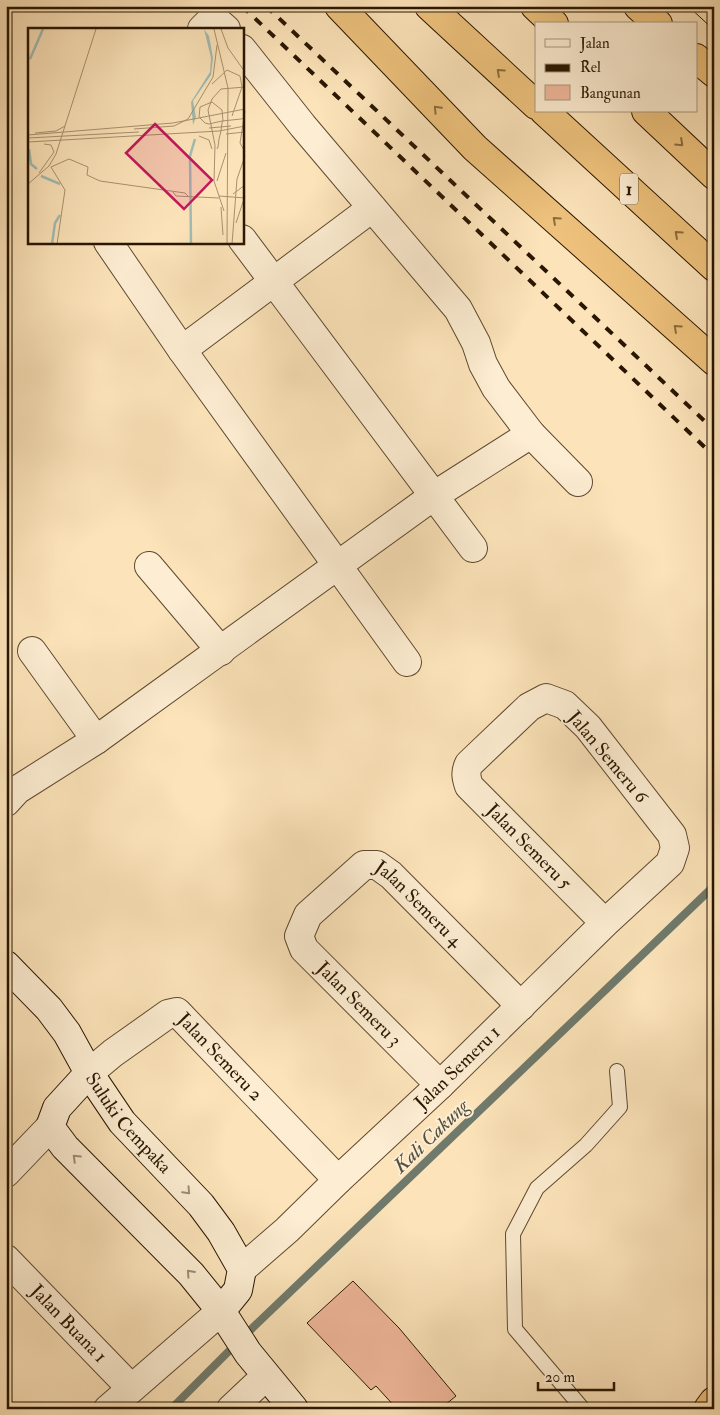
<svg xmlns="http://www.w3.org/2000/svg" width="720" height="1415" viewBox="0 0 720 1415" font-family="'IM FELL Double Pica',serif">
	<rect width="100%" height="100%" fill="#fce3b9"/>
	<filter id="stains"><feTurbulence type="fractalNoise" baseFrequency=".004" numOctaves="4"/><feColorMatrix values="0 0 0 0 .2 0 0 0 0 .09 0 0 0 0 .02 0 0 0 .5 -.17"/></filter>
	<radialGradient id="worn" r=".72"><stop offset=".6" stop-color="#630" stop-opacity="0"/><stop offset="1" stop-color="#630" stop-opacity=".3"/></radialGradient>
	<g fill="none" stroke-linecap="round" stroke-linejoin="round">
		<path stroke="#707a6c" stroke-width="8" d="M 171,1409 L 241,1339 L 714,886"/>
	</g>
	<path fill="#f1b89b" stroke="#291601" d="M 353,1281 L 399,1328 L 456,1396 L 440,1409 L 397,1409 L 376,1386 L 371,1390 L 307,1323 Z"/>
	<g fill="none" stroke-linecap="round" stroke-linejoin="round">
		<defs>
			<path id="lane" d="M 583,1409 L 515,1329 L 513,1234 L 537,1188 L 586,1145 L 620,1107 L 617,1071"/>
			<g id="street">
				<path d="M 202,29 L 208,23 L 218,22 L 226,29"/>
				<path d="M 242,49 L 303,126 L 458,309 L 476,343 L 483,364 L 496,388 L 531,434 L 578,482"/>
				<path d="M 242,239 L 473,548"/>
				<path d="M 108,242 L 182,350 L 407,662"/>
				<path d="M 182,350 L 372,208"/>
				<path d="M 149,566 L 221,651"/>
				<path d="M 32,651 L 96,740"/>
				<path d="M 6,802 L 17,790 L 96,740 L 435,495 L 531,434"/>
				<path id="s1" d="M 89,1073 L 113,1053 L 168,1014 L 177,1012 L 338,1180"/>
				<path id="s2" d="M 440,1085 L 304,949 L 299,936 L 308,915 L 364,865 L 377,865 L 391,875 L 521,1006"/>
				<path d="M 6,1173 L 50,1127"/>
				<path id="s3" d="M 6,1259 L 131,1388"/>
				<path id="s4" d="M 242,1269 L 287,1230 L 338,1180 L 440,1085 L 605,923 L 670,863 L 675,848 L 672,835 L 588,727 L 565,705 L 546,698 L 529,707 L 469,764 C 465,772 466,777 469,786 L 605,923"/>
				<path d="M 108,1409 L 221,1311"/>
				<path d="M 231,1409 L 266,1376"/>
			</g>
			<g id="secondary">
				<path id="s5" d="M 6,965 L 49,1009 L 67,1033 L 89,1073 L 122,1122 L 201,1205 L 221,1232 L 242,1269 L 238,1290 L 221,1311"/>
				<path d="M 89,1073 L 57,1108 L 50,1127 L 65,1147 L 191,1274 L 221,1311 L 248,1353 L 294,1409"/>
			</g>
			<path id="highway" d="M 339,6 L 475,148 L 714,361
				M 429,6 L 536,105
				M 535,6 L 554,24
				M 638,6 L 658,24
				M 696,58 L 714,73
				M 544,111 L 714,267
				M 646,111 L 714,175
				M 708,1409 L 714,1401"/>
		</defs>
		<use href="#lane" stroke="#5e492f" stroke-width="16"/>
		<use href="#street" stroke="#5e492f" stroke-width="30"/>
		<use href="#secondary" stroke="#291601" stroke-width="30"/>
		<use href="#highway" stroke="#291601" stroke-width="30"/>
		<use href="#lane" stroke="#fdedd2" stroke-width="14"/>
		<use href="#street" stroke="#fdedd2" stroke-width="28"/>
		<use href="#secondary" stroke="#fdedd2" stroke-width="28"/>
		<use href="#highway" stroke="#eec27c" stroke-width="28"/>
		<path stroke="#291601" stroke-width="1" d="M 688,6 L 714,30
			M 711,6 L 714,9"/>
		<path stroke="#291601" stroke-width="4" stroke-dasharray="9 9" stroke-linecap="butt" d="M 242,6 L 714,456
			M 266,6 L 714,430"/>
	</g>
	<defs><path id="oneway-chevron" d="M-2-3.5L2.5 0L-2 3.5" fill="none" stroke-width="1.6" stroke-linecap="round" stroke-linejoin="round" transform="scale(1.25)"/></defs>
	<g stroke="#8c6c3e">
		<use href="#oneway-chevron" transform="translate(500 72) rotate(-138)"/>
		<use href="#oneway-chevron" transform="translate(437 109) rotate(-134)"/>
		<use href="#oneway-chevron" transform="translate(680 143) rotate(43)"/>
		<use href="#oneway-chevron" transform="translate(556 220) rotate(-138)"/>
		<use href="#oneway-chevron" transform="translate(678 234) rotate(-138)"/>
		<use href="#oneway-chevron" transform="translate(677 328) rotate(-138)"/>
	</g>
	<g stroke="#9e8c74">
		<use href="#oneway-chevron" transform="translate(76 1158) rotate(-136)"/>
		<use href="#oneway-chevron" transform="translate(187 1191) rotate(47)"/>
		<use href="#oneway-chevron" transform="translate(190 1273) rotate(-132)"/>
	</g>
	<g text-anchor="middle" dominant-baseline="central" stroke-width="4" stroke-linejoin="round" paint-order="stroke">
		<rect fill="#fdedd2" stroke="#695640" stroke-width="1" x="620" y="173.5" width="18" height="31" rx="4"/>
		<g font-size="18" font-weight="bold" fill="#291601">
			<text x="629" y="189">1</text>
		</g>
		<g font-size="19" fill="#291601" stroke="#fdedd2">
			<text transform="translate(608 757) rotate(50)">Jalan Semeru 6</text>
			<text stroke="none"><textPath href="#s4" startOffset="1018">Jalan Semeru 5</textPath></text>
			<text stroke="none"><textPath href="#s2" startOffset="374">Jalan Semeru 4</textPath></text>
			<text transform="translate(359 1004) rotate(45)">Jalan Semeru 3</text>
			<text stroke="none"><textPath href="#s1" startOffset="170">Jalan Semeru 2</textPath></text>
			<text stroke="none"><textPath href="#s4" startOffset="295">Jalan Semeru 1</textPath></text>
			<text stroke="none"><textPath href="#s5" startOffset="201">Suluki Cempaka</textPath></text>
			<text stroke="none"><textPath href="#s3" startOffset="90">Jalan Buana 1</textPath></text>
		</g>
		<g font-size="20" font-style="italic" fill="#535040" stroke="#fdedd2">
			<text transform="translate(431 1136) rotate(-44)">Kali Cakung</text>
		</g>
	</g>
	<g transform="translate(28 28)">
		<rect width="216" height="216" fill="#fce3b9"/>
		<path d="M 176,1 L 181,8 L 185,30 L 183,47 L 165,73 L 168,89 L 165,97 L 163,74 L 182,44 L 183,30 Z" fill="#a0bdb4"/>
		<path fill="none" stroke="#a0bdb4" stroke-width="2.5" d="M 2,31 L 15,1M 1,121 L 3,136 L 9,141M 13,148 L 32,156M 24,216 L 27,195 L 32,187M 163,216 L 162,128 L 167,111"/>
		<path fill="none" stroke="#a8916f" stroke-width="1" d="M 186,1 L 200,60 L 199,216M 193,1 L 200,20 L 217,44M 184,56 L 199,42 L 212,48 L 214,59 L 204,88M 217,83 L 212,115 L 217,124M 181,100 L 203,98M 106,101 L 146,98 L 160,91 L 185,49 L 189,17M 7,105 L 28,103 L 37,98M 198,106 L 217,104M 0,107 L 145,95 L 217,81M 171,108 L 181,112 L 184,121M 0,110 L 111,104M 0,114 L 191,103 L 217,98M 189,121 L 190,119 L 191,111 L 193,103 L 194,95 L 195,93 L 194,82 L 184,74 L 172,79 L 171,89 L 177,95 L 181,96 L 194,93 L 213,91 L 217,90M 23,139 L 41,131 L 60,139 L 59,147 L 72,153 L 157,165 L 160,168M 23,139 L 37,162 L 29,216M 11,145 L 26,124 L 23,117 L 16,116M 189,153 L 198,125M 0,156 L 21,138 L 28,126 L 68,1M 145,164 L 148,168 L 191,170M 205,166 L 217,157M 191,168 L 217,170M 193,179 L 195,207M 196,183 L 186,153 L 187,117 L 180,82 L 184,71 L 193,61 L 217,59M 208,195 L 217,168M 204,216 L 209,151 L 217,128"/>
		<path fill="#c2185b" fill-opacity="0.15" stroke="#c2185b" stroke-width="2.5" d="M 127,96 L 184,152 L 156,181 L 98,125 Z"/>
		<rect width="216" height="216" fill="none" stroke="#291601" stroke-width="2.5"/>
	</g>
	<rect width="720" height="1415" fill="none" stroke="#fce3b9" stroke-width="25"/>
	<rect x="8" y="8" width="705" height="1400" fill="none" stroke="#291601" stroke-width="2.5"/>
	<rect x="12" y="12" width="695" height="1390" fill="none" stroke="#291601"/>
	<rect x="535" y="22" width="162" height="90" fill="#fdedd2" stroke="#a8977e"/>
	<rect x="545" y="39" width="25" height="8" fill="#fdedd2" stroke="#a8977e"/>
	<text x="580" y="48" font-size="15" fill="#291601">Jalan</text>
	<rect x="545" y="64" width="25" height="8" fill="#291601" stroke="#a8977e"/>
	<text x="580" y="72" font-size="15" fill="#291601">Rel</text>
	<rect x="545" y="85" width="25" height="15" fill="#f1b89b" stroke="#a8977e"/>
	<text x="580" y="98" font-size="15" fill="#291601">Bangunan</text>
	<path d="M538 1382v8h76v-8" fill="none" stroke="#291601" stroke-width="2.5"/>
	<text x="545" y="1382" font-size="15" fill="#291601" stroke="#fdedd2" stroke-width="4" paint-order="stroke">20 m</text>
	<rect width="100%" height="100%" filter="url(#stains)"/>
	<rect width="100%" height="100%" fill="url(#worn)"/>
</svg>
